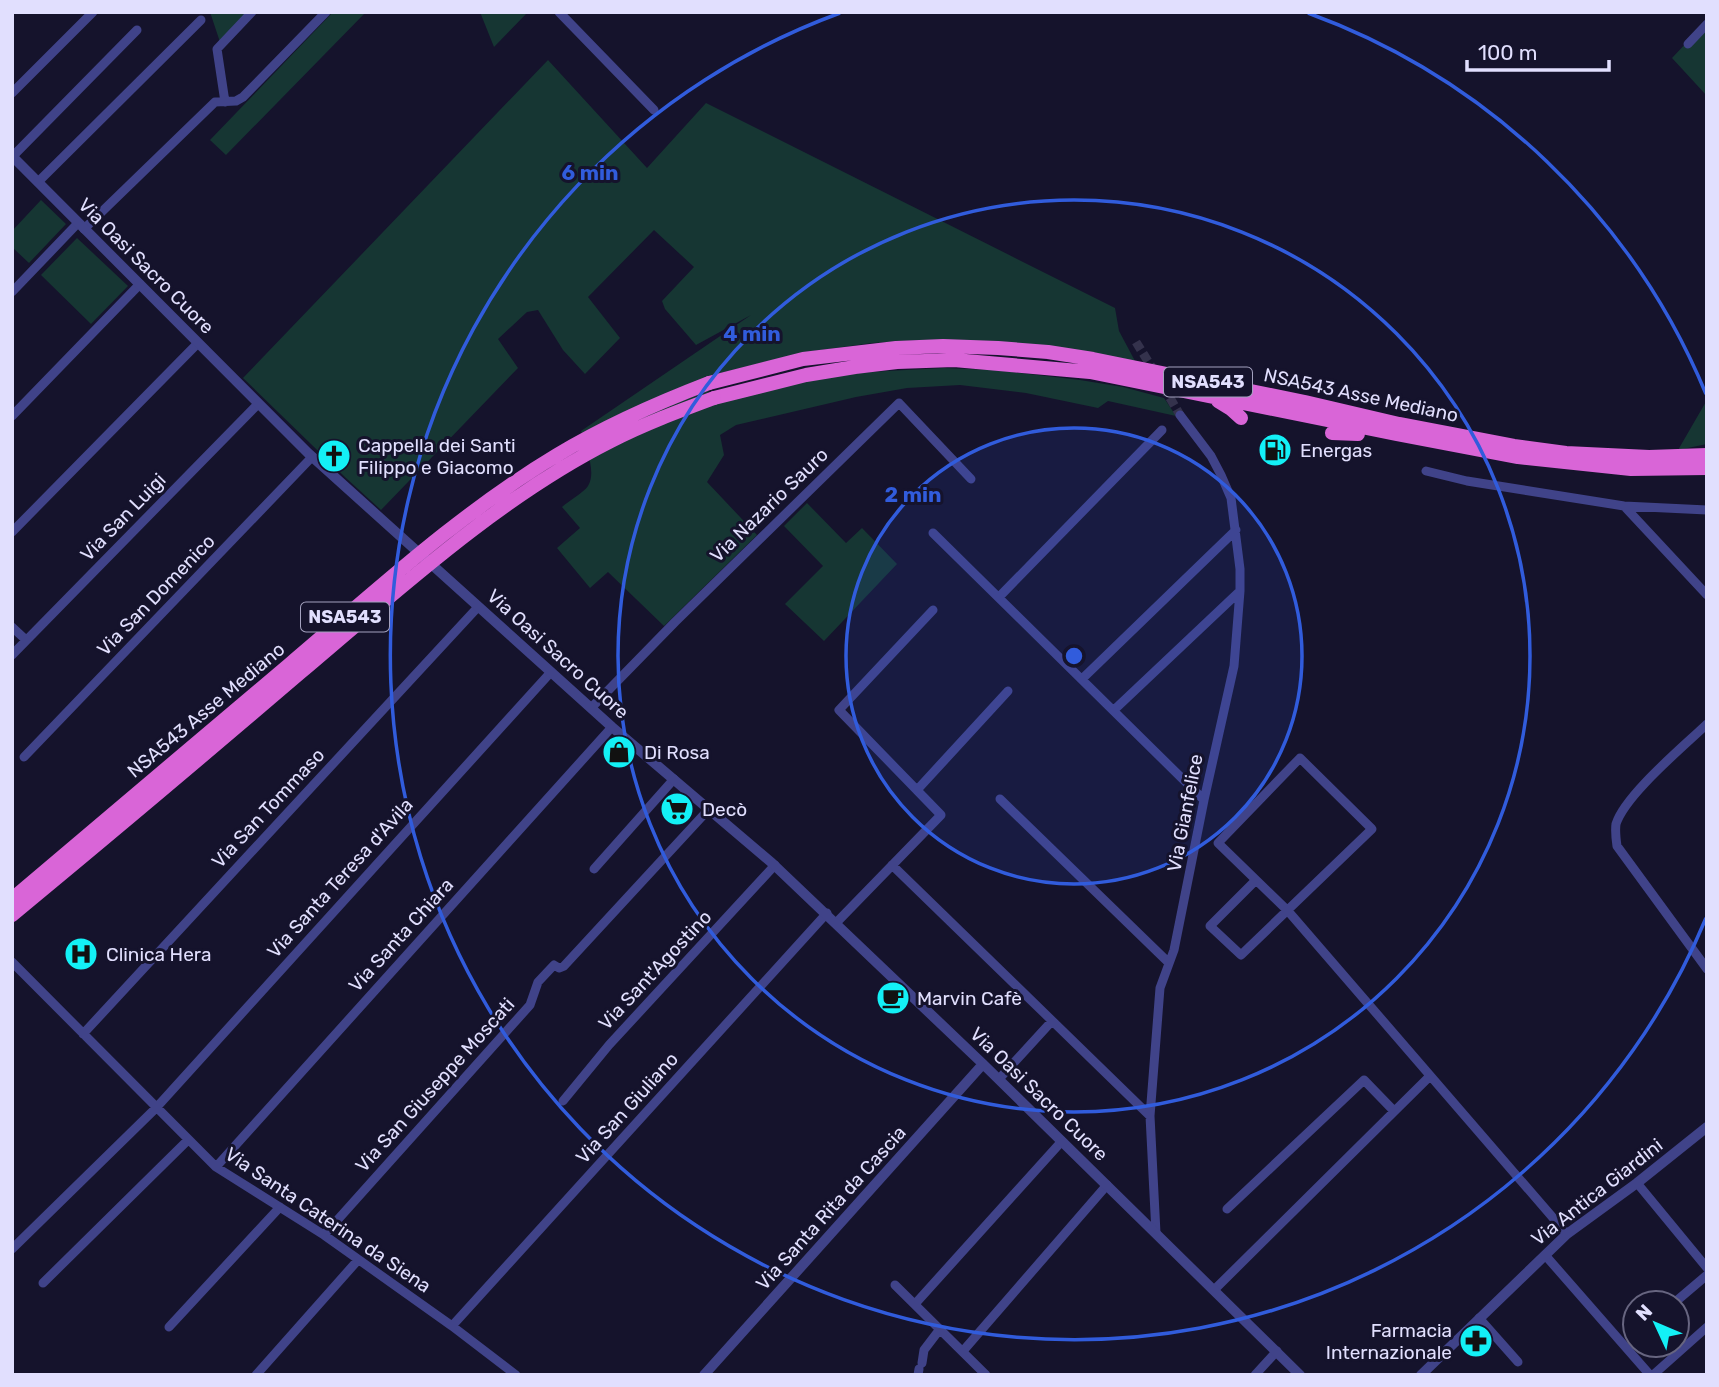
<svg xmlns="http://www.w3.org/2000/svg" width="1719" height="1387" viewBox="0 0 1719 1387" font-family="Rubik,sans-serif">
	<rect width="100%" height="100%" fill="#15132c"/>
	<path fill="#163633" d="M 210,12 L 248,12 L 220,42 Z
		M 333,12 L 366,12 L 226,155 L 210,140 Z
		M 480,12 L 528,12 L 494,47 Z
		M 1707,21 L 1707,96 L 1672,58 Z
		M 548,60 L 647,168 L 706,103 L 1115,308 L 1119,331 L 1135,361 L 923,340 L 872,343 L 806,352 L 704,377 L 712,404 L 780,386 L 844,374 L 887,371 L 944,368 L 994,370 L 1080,380 L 1123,387 L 1164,398 L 1176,416 L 1108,401 L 1098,408 L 1026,393 L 960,385 L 907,388 L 856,397 L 736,425 L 720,435 L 724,455 L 707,482 L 757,535 L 664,626 L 608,572 L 590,588 L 557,548 L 580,528 L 562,507 C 569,501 584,492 588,486 C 597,472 585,445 581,431 L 751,315 L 696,345 L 665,309 L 662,301 L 694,267 L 654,230 L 588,297 L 620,338 L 585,374 L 563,350 L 538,310 L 527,312 L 498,339 L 518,368 L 381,510 L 346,478 L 243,378 Z
		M 41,200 L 66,224 L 29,263 L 12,247 L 12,231 Z
		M 77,238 L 128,286 L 91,324 L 41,275 Z
		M 1707,400 L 1707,444 L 1678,450 Z
		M 807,503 L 846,543 L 862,528 L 897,564 L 824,641 L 785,604 L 823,566 L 784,526 Z"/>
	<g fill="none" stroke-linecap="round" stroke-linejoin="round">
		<path stroke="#34324c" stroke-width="9" stroke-dasharray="9 4.5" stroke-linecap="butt" d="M 1136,342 L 1154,371
			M 1163,386 L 1180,415"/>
		<path stroke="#404389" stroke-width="9" d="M 559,12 L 654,110
			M 1688,44 L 1707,24
			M 12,93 L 93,12
			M 225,102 L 217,49 L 252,12
			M 13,156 L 137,30
			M 38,182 L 201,20
			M 84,229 L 215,102 L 236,101 L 243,97 L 326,12
			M 12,292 L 78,223
			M 12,416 L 140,284
			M 1426,471 L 1467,481 L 1624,506 L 1707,510
			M 1624,506 L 1707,595
			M 12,532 L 198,343
			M 933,533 L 1204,800
			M 999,597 L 1162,430
			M 12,627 L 26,640
			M 12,655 L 258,404
			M 1082,679 L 1236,530
			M 591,708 L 675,622 L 899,403 L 971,479
			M 1114,710 L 1240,591
			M 1707,724 C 1683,747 1625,795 1616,824 C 1615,831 1616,839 1617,846 L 1707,969
			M 24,757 L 312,457
			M 917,790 L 1008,691
			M 1000,799 L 1169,963
			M 892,865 L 1150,1116
			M 594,869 L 674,779
			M 1256,880 L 1210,926 L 1241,955 L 1372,829 L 1300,758 L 1218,843 L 1288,911 L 1567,1234
			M 836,923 L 941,815 L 839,710 L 933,610
			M 12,962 L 216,1167 L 324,1235 L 452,1326 L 516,1375
			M 83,1034 L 478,607
			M 999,1079 L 1052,1021
			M 563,1101 L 609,1045 L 775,865
			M 216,1167 L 612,727
			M 1637,1183 L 1707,1268
			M 1227,1209 L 1364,1080 L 1394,1111
			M 1156,1233 L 1150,1116 L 1160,988 L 1174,950 L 1204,800 L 1234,666 L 1240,591 L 1240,569 L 1231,498 L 1221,475 L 1211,456 L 1180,415
			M 324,1235 L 530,1005 L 538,982 L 554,965 L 559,968 L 564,966 L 709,809
			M 12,1249 L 156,1108 L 551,672
			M 1545,1255 L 1650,1375
			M 43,1283 L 188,1140
			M 895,1285 L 986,1375
			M 1214,1290 L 1430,1076
			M 1674,1303 L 1707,1275
			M 915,1304 L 1062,1141
			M 1479,1318 L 1518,1362
			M 452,1326 L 827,913
			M 169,1327 L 280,1207
			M 963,1351 L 1107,1185
			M 922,1363 L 924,1350 L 940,1329
			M 256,1375 L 358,1260
			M 918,1375 L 919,1369
			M 1255,1375 L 1277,1351
			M 1653,1375 L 1707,1327"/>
		<path stroke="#404389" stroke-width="10" d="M 12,156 L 308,453 L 612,727 L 772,863 L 983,1064 L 1300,1375
			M 704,1375 L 983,1064
			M 1421,1375 L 1567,1234 L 1637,1183 L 1707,1127"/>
		<path stroke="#d965d7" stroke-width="14" d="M 709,383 L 803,359 L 896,348 L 943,346 L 998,348 L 1048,352 L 1093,359 L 1305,402 L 1399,424 L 1514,446 L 1566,453 L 1649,457 L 1707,455
			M 714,398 L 806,375 L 855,367 L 897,362 L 954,360 L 1090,372 L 1396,434 L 1518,457 L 1631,469 L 1707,468
			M 1218,401 L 1231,409 L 1241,418
			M 1332,433 L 1358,434"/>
		<path stroke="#d965d7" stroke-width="14" d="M 12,899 C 105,821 198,742 291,663 C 376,591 460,513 557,455 C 605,426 657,403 709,383
			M 12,915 C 109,835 205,754 301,672 C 397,591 498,498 611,441 C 644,424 679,411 714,398"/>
	</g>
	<circle cx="1074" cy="656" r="228" fill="#315cdc" fill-opacity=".12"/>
	<g fill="none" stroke="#315cdc" stroke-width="3.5">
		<circle cx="1074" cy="656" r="228"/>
		<circle cx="1074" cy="656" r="456"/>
		<path d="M1706 918A684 684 0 1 1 840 13M1308 13A684 684 0 0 1 1706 394"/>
	</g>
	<defs>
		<symbol id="fuel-disc" viewBox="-11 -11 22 22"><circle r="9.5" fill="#13f0f6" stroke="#15132c"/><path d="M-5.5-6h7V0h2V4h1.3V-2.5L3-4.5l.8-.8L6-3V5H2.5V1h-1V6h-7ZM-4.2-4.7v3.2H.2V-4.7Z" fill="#111"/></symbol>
		<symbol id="church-disc" viewBox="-11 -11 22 22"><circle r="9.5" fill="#13f0f6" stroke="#15132c"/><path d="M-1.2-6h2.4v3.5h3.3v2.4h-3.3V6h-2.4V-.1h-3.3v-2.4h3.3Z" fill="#111"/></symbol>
		<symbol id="shop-disc" viewBox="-11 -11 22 22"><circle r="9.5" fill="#13f0f6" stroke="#15132c"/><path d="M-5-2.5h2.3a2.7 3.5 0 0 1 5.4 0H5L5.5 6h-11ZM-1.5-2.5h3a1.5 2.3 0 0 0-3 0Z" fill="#111"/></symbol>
		<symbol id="supermarket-disc" viewBox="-11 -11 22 22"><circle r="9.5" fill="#13f0f6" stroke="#15132c"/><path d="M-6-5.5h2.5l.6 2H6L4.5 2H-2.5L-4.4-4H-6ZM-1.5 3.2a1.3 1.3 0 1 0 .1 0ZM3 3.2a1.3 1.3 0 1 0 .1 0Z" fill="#111"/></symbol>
		<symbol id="hospital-disc" viewBox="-11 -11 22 22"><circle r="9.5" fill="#13f0f6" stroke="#15132c"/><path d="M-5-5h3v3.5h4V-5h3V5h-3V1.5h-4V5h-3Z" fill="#111"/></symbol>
		<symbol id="cafe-disc" viewBox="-11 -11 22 22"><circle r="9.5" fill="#13f0f6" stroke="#15132c"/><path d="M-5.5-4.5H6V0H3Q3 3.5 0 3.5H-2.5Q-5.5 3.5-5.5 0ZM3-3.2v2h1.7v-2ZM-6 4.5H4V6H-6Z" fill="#111"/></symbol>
		<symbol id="pharmacy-disc" viewBox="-11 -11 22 22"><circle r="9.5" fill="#13f0f6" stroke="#15132c"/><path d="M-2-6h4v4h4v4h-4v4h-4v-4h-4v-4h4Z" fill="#111"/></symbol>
	</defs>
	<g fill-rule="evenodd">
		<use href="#fuel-disc" x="1256" y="431" width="38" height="38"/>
		<use href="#church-disc" x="315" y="437" width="38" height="38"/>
		<use href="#shop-disc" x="600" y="733" width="38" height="38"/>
		<use href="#supermarket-disc" x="658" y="790" width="38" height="38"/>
		<use href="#hospital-disc" x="62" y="935" width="38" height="38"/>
		<use href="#cafe-disc" x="874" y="979" width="38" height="38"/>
		<use href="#pharmacy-disc" x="1457" y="1322" width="38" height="38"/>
	</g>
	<g text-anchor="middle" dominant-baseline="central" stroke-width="6" stroke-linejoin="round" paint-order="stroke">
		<g fill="#15132c" stroke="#a4a2bf" stroke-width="2">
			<rect x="1164" y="367.5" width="88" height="29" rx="5"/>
			<rect x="301" y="602.5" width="88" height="29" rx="5"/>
		</g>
		<g font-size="18" font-weight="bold" fill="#e1dffe">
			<text x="1208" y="382">NSA543</text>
			<text x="345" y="617">NSA543</text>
		</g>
		<g font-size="19" fill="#e1dffe" stroke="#15132c">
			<text transform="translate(146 266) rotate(45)">Via Oasi Sacro Cuore</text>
			<text transform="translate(1361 395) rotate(12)">NSA543 Asse Mediano</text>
			<text transform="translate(769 505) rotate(-44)">Via Nazario Sauro</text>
			<text transform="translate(123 517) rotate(-46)">Via San Luigi</text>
			<text transform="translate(156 595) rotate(-46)">Via San Domenico</text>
			<text transform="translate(558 654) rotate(42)">Via Oasi Sacro Cuore</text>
			<text transform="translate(206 710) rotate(-40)">NSA543 Asse Mediano</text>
			<text transform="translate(268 808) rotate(-47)">Via San Tommaso</text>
			<text transform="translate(1185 813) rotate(-79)">Via Gianfelice</text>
			<text transform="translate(340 878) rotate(-48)">Via Santa Teresa d'Avila</text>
			<text transform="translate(401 935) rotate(-48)">Via Santa Chiara</text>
			<text transform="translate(655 970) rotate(-47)">Via Sant'Agostino</text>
			<text transform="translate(435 1085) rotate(-48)">Via San Giuseppe Moscati</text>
			<text transform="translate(1039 1094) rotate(44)">Via Oasi Sacro Cuore</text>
			<text transform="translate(627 1108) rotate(-48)">Via San Giuliano</text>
			<text transform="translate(1597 1192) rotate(-38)">Via Antica Giardini</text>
			<text transform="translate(831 1208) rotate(-48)">Via Santa Rita da Cascia</text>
			<text transform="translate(328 1220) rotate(34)">Via Santa Caterina da Siena</text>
		</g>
		<g font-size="19" fill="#e1dffe" stroke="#15132c" text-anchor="start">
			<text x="358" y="445">Cappella dei Santi<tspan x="358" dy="22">Filippo e Giacomo</tspan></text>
			<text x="1300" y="450">Energas</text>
			<text x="644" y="752">Di Rosa</text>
			<text x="702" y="809">Decò</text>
			<text x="106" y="954">Clinica Hera</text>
			<text x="917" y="998">Marvin Cafè</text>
			<text x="1452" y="1330" text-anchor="end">Farmacia<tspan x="1452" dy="22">Internazionale</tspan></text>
		</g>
	</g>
	<circle cx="1074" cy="656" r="10" fill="#315cdc" stroke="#15132c" stroke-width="3.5"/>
	<g font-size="21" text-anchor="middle" font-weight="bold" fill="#315cdc" stroke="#15132c" stroke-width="6" stroke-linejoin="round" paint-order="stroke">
		<text x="590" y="180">6 min</text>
		<text x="752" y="341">4 min</text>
		<text x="913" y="502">2 min</text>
	</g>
	<rect width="1719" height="1387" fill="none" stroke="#e1dffe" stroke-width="28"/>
	<g transform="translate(1656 1324) rotate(314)"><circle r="33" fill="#15132c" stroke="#676580" stroke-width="2"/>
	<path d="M0-5L12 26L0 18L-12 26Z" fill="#13f0f6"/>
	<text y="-10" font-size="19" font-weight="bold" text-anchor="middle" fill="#e1dffe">N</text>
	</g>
	<path d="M1467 60v10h142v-10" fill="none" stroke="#e1dffe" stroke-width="3.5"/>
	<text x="1478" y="60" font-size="21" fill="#e1dffe" stroke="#15132c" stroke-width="5" paint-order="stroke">100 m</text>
</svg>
